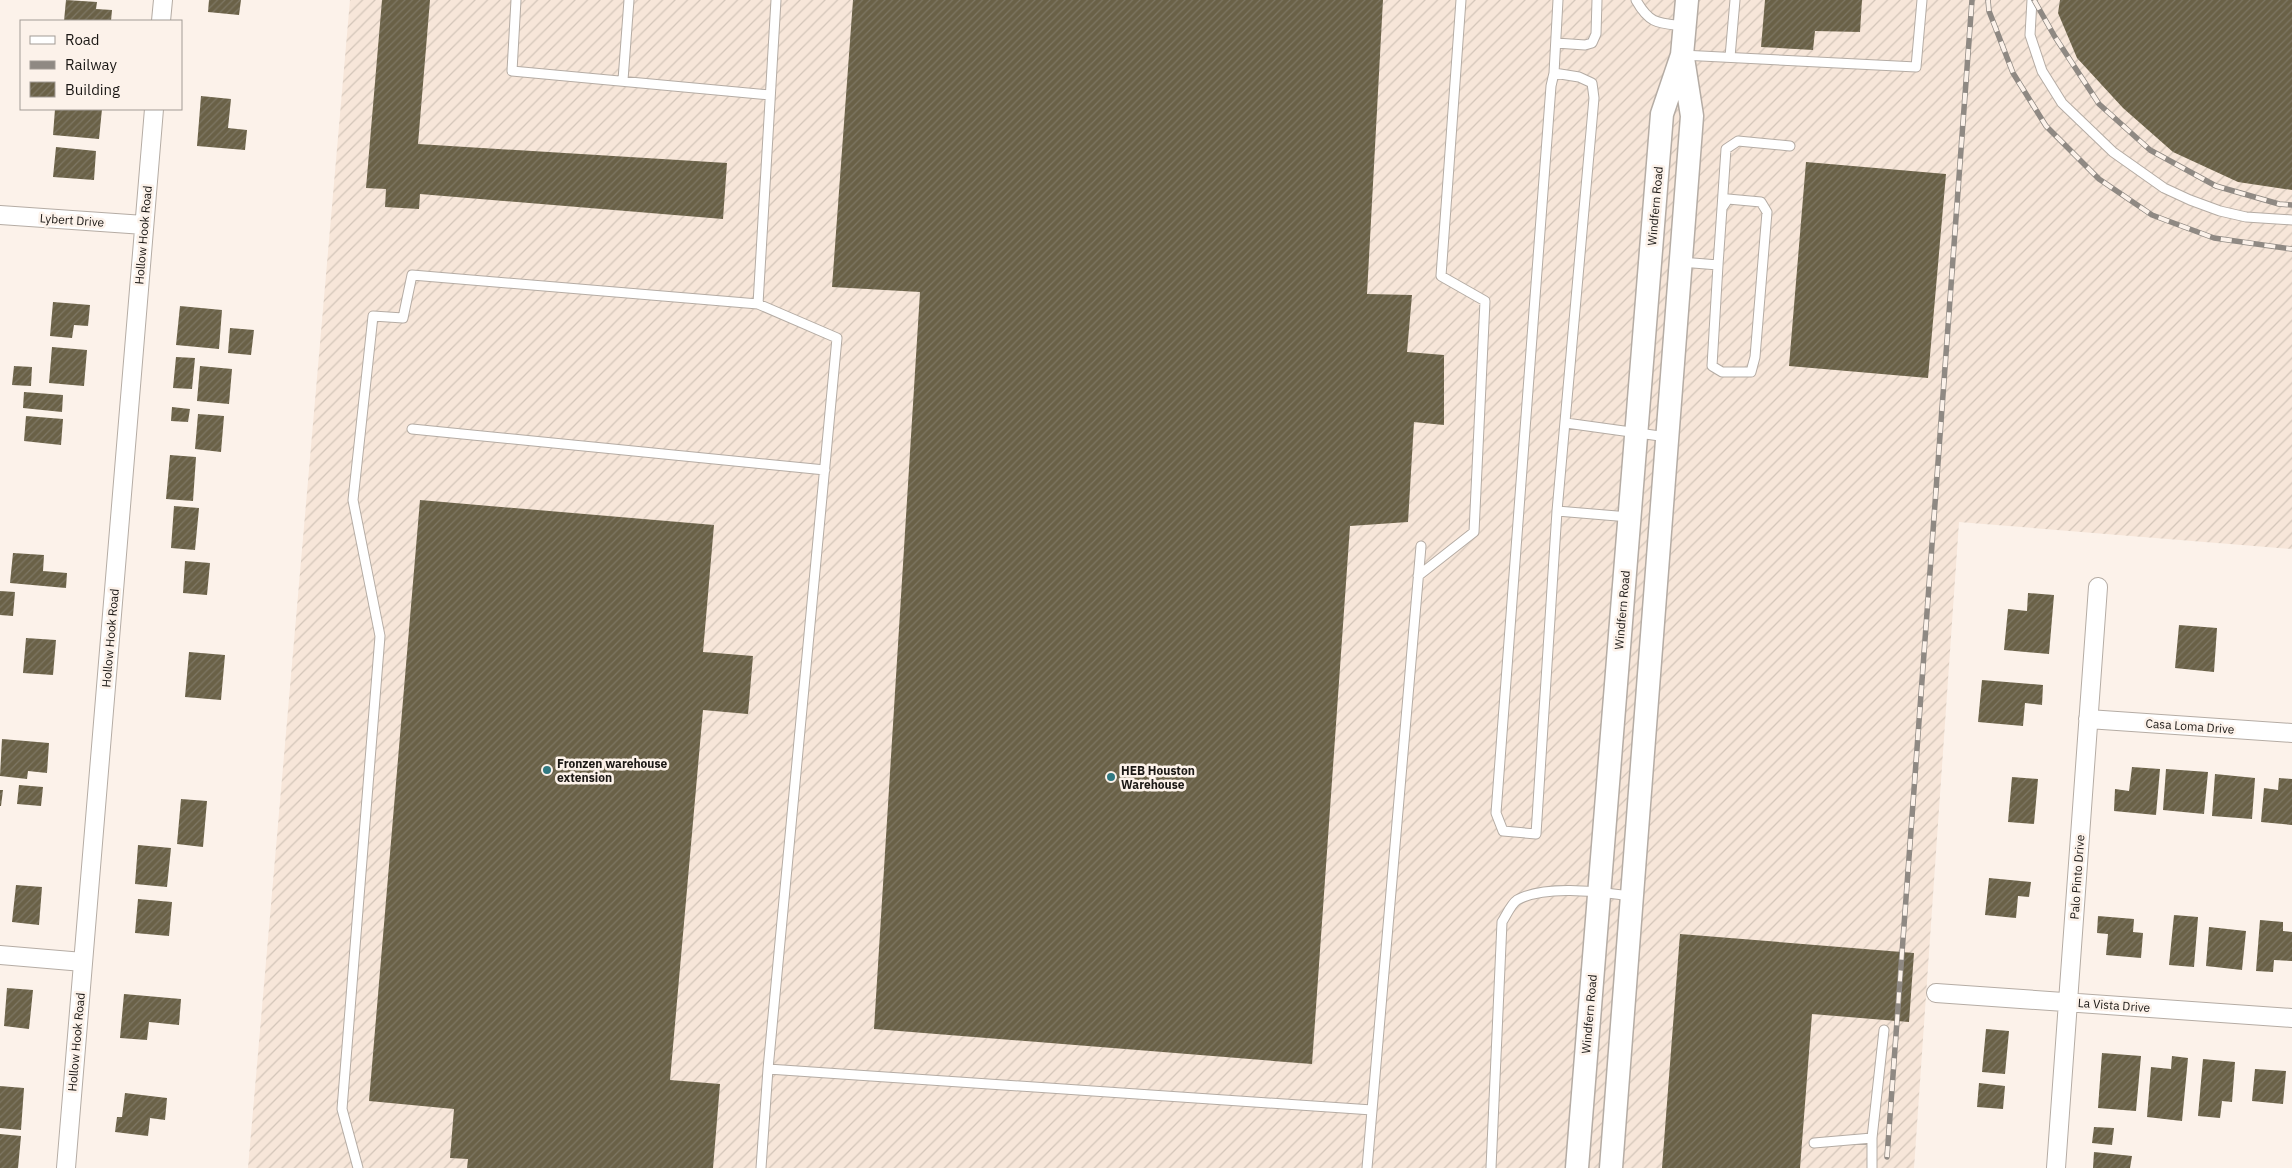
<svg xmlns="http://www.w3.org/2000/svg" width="2292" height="1168" viewBox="0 0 2292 1168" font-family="'IBM Plex Sans',sans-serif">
	<defs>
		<pattern id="industrial-furrows" width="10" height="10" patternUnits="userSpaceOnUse" patternTransform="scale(1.25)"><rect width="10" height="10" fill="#f7e6d9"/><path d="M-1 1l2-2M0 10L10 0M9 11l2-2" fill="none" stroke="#d3c5b9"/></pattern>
		<pattern id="building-hatch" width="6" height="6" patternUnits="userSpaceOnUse" patternTransform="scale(1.25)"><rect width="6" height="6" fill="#6a6147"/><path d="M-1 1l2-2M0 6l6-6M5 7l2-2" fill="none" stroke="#7e7764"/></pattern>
	</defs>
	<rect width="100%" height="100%" fill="#fcf2ea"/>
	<path fill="url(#industrial-furrows)" d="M 350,0 L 2292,0 L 2292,549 L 1959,522 L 1914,1168 L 248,1168 Z"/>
	<path fill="url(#building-hatch)" d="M 66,0 L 97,2 L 96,9 L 112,10 L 111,21 L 64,21 Z
		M 209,0 L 241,0 L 239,15 L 208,12 Z
		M 382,0 L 430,0 L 418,144 L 727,163 L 723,219 L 420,194 L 419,209 L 385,207 L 386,189 L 366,188 Z
		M 853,0 L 1383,0 L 1367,294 L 1412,295 L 1407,352 L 1444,355 L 1444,425 L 1414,422 L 1408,522 L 1350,526 L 1312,1064 L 874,1029 L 920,292 L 832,287 Z
		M 1765,0 L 1862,0 L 1860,32 L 1815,31 L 1813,50 L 1761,47 Z
		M 2060,0 L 2292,0 L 2292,190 L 2238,182 L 2173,152 L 2123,108 L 2077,58 L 2058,13 Z
		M 201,96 L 231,99 L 228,128 L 247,130 L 245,150 L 197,146 Z
		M 55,109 L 102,109 L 99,139 L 53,135 Z
		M 56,147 L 96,151 L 94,180 L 53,177 Z
		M 1806,162 L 1946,174 L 1928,378 L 1789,366 Z
		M 53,302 L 90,305 L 88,326 L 74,325 L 72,338 L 50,336 Z
		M 180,306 L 222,310 L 219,349 L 176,345 Z
		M 230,328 L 254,330 L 251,355 L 228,353 Z
		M 52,347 L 87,350 L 84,386 L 49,383 Z
		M 176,357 L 195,358 L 192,389 L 173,388 Z
		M 14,366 L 32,367 L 31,386 L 12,385 Z
		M 200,366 L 232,369 L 229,404 L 197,401 Z
		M 24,392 L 63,395 L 62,412 L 23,408 Z
		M 172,407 L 190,409 L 188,422 L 171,421 Z
		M 198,414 L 224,416 L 221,452 L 195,449 Z
		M 26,416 L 63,419 L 61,445 L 24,441 Z
		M 170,455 L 196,457 L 193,501 L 166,499 Z
		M 420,500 L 714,525 L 703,652 L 753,656 L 748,714 L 703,710 L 670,1080 L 720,1084 L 713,1168 L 467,1168 L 468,1159 L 450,1158 L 454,1109 L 369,1101 Z
		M 174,506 L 199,508 L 195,550 L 171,548 Z
		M 13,553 L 44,555 L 43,571 L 67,573 L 66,588 L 10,583 Z
		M 185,561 L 210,563 L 207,595 L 183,593 Z
		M 0,591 L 15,592 L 13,616 L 0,615 Z
		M 2028,593 L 2054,595 L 2049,654 L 2004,650 L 2008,609 L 2027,611 Z
		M 2179,625 L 2217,628 L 2214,672 L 2175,668 Z
		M 26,638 L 56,640 L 53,675 L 23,673 Z
		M 189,652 L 225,655 L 221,700 L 185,697 Z
		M 1982,680 L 2043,685 L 2042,705 L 2025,703 L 2023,726 L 1978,722 Z
		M 2,739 L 49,743 L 47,773 L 28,771 L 27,779 L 0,776 Z
		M 2132,767 L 2160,769 L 2156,815 L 2114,811 L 2115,789 L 2129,791 Z
		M 2166,769 L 2208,772 L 2204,814 L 2163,810 Z
		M 2215,774 L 2255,778 L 2252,819 L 2212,816 Z
		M 2012,777 L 2038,779 L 2034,824 L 2008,822 Z
		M 2279,778 L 2292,779 L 2292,825 L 2261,822 L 2264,788 L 2278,790 Z
		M 19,785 L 43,787 L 41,806 L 17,804 Z
		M 0,790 L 3,790 L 1,806 L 0,806 Z
		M 181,799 L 207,801 L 203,847 L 177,844 Z
		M 138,845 L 171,848 L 167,887 L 135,884 Z
		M 1989,878 L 2031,882 L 2029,897 L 2018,896 L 2016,918 L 1985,915 Z
		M 16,885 L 42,887 L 39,925 L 12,922 Z
		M 138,899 L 172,902 L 169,936 L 135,933 Z
		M 2174,915 L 2198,917 L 2194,967 L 2169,965 Z
		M 2098,916 L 2134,919 L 2133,932 L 2143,933 L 2141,958 L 2106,955 L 2108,934 L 2097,933 Z
		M 2260,920 L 2283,922 L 2283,931 L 2292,932 L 2292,961 L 2274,960 L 2273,972 L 2256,971 Z
		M 2209,927 L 2246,931 L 2242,970 L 2206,966 Z
		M 1680,934 L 1914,953 L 1909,1022 L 1812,1014 L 1800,1168 L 1662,1168 Z
		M 7,988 L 33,990 L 29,1029 L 4,1026 Z
		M 124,994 L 181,999 L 179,1025 L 149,1022 L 147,1040 L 120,1038 Z
		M 1986,1029 L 2009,1031 L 2005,1074 L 1982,1072 Z
		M 2102,1053 L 2141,1056 L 2136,1111 L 2098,1108 Z
		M 2172,1056 L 2188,1058 L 2182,1121 L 2147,1117 L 2151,1067 L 2171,1069 Z
		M 2203,1059 L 2235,1062 L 2232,1102 L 2222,1101 L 2220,1118 L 2198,1116 Z
		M 2255,1069 L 2286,1071 L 2283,1104 L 2252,1101 Z
		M 1979,1083 L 2005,1086 L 2003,1109 L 1977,1107 Z
		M 0,1086 L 24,1088 L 21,1130 L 0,1128 Z
		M 125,1093 L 167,1098 L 165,1120 L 150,1118 L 148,1136 L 115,1132 L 117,1117 L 122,1117 Z
		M 2094,1127 L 2114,1128 L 2112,1145 L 2092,1143 Z
		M 0,1134 L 21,1136 L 18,1168 L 0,1168 Z
		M 2094,1152 L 2132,1156 L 2130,1168 L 2093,1168 Z"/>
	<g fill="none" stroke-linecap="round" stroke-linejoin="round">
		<defs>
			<path id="service" d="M 516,0 L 512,71 L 770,95
				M 1636,0 C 1650,25 1659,23 1685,26
				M 2032,0 L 2030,35 L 2042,71 L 2062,103 L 2113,152 L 2164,188 L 2190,200 L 2220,211 L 2246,217 L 2292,220
				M 1556,43 L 1585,45 L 1592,43 L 1596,34 L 1597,0
				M 1682,55 L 1916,67 L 1922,0
				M 1730,57 L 1735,0
				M 1554,73 L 1579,77 L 1592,83 L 1594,98 L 1557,511 L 1536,834 L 1503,831 L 1496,813 L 1551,86 L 1554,73 L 1558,0
				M 623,80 L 629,0
				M 1722,208 L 1726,149 L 1738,141 L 1790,146
				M 1681,262 L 1718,265 L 1712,366 L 1722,372 L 1751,372 L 1755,357 L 1767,212 L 1761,202 L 1728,199 L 1722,208 L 1718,265
				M 758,304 L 837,338 L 768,1069 L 761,1168
				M 1566,423 L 1667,437
				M 412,429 L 825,470
				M 1557,511 L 1629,517
				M 1418,576 L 1474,532 L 1485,301 L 1441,276 L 1461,0
				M 768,1069 L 1372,1110
				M 1814,1143 L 1872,1138
				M 358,1168 L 342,1109 L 380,636 L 353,500 L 373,316 L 403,318 L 412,275 L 758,304 L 776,0
				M 1367,1168 L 1421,546
				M 1491,1168 L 1502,922 C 1506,916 1511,904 1517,900 C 1546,884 1600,892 1631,896
				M 1872,1168 L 1872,1138 L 1884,1030"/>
			<path id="minor" d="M 161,21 L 163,0
				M 0,215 L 144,225
				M 2088,719 L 2292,733
				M 0,955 L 83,962
				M 1936,993 L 2292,1018
				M 66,1168 L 154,109
				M 2056,1168 L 2098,587"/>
			<path id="tertiary" d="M 1577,1168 L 1662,114 L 1682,55 L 1687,0
				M 1611,1168 L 1692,116 L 1683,58"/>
		</defs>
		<use href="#service" stroke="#b5aca4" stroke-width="11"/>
		<use href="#minor" stroke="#b5aca4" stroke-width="20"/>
		<use href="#tertiary" stroke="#b5aca4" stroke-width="25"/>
		<use href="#service" stroke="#fff" stroke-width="9"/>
		<use href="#minor" stroke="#fff" stroke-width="18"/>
		<use href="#tertiary" stroke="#fff" stroke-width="22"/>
		<defs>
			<path id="rail" d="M 1988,0 L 1989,11 L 2013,73 L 2046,126 L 2099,179 L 2152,215 L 2214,238 L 2292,249
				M 2034,0 L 2055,37 L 2099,104 L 2150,150 L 2216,186 L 2279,204 L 2292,205
				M 1887,1157 L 1972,0"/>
		</defs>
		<use href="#rail" stroke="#8f8983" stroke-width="5.5"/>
		<use href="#rail" stroke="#fcf2ea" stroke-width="4" stroke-dasharray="11" stroke-linecap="butt"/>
	</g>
	<g fill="#317982" stroke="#fcf2ea" stroke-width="2">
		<circle cx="547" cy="770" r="5"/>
		<circle cx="1111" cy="777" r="5"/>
	</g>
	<g text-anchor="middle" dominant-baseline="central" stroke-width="5" stroke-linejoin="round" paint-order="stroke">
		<g font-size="12" fill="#1b1815" stroke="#fcf2ea">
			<text transform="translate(1655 206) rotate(-85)">Windfern Road</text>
			<text transform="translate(72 220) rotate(4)">Lybert Drive</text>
			<text transform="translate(143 235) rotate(-85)">Hollow Hook Road</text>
			<text transform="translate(1622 610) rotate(-85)">Windfern Road</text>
			<text transform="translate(110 638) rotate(-85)">Hollow Hook Road</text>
			<text transform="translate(2190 726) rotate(4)">Casa Loma Drive</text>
			<text transform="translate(2077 877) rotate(-86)">Palo Pinto Drive</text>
			<text transform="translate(2114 1005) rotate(4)">La Vista Drive</text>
			<text transform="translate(1589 1014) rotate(-85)">Windfern Road</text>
			<text transform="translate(76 1042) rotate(-85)">Hollow Hook Road</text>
		</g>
		<g font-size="12" font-weight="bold" fill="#1b1815" stroke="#fcf2ea" text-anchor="start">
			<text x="557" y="763">Fronzen warehouse<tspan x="557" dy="14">extension</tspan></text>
			<text x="1121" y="770">HEB Houston<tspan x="1121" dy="14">Warehouse</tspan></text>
		</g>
	</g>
	<rect x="20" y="20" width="162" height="90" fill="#fcf2ea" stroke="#a29b95"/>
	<rect x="30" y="36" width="25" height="8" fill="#ffffff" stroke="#a29b95"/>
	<text x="65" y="45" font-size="15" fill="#1b1815">Road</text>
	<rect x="30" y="61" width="25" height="8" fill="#8f8983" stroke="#a29b95"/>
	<text x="65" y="70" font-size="15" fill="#1b1815">Railway</text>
	<rect x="30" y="82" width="25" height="15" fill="url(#building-hatch)" stroke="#a29b95"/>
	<text x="65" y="95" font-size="15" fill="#1b1815">Building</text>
</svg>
